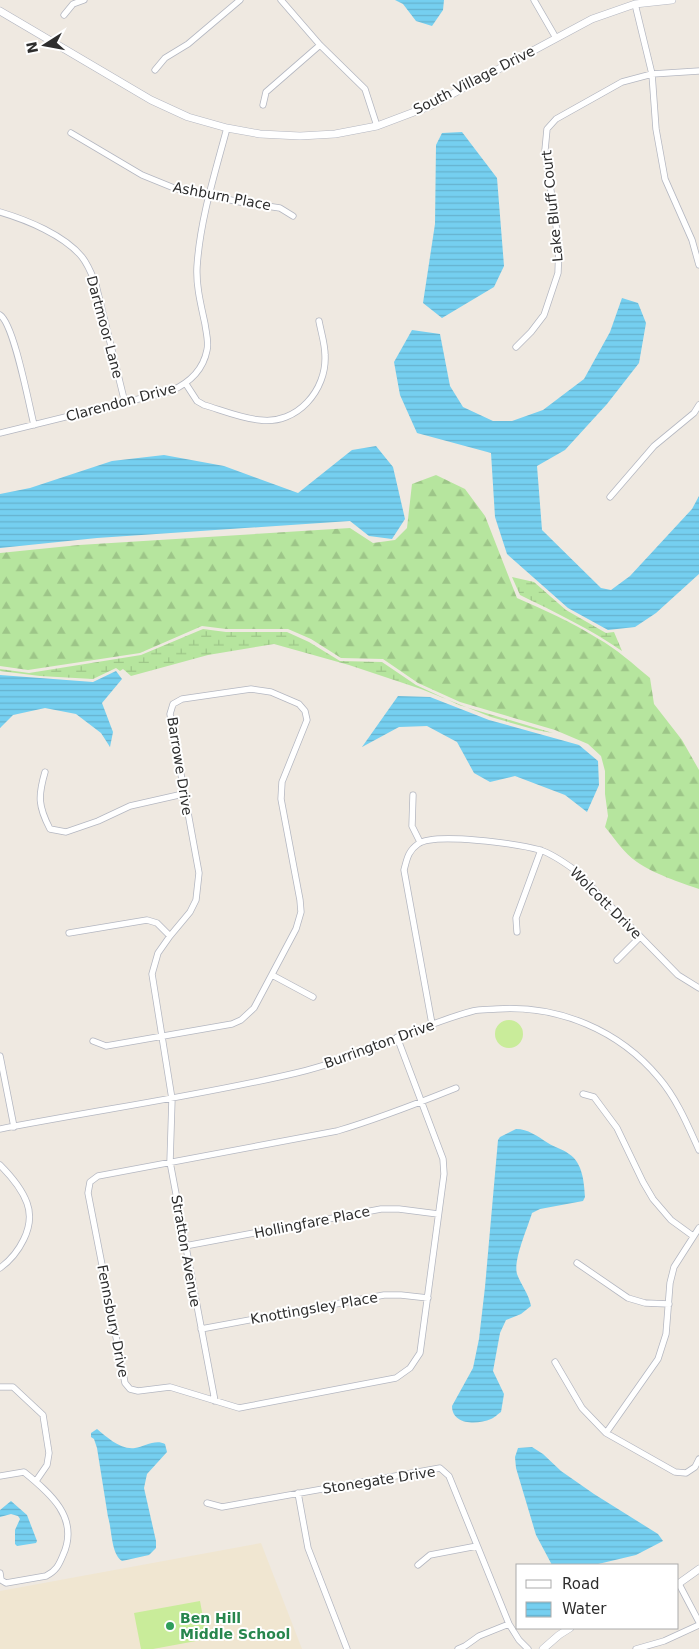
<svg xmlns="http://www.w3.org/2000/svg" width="699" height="1649" viewBox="0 0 699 1649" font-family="'DejaVu Sans',sans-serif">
	<defs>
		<pattern id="forest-firs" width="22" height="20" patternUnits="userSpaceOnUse" patternTransform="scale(1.25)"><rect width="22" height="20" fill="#b6e59e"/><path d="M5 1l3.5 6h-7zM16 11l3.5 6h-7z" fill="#9dc588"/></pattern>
		<pattern id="wetland-marsh" width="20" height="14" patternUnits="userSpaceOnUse" patternTransform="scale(1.25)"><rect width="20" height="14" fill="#b6e59e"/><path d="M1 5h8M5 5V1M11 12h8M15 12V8" fill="none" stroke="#9dc588"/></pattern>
		<pattern id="water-rules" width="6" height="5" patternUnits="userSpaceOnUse" patternTransform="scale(1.25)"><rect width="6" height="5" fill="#75cff0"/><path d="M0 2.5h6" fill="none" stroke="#66b2ce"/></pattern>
	</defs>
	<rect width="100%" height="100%" fill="#efe9e1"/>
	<path fill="#f0e6d1" d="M 261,1543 L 302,1649 L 0,1649 L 0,1591 Z"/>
	<path fill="url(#forest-firs)" d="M 436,475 L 465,489 L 485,516 L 517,598 C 544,610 572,622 597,638 C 617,649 633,664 650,678 L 654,704 L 682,740 L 699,770 L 699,889 C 681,883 652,873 637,862 C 624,853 615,839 605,827 L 608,816 L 605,794 L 605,771 L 601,756 L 588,744 L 555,730 L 460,702 L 418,683 L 383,659 L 341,658 L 311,639 L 288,629 L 226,629 L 202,626 L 140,653 L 28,670 L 0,666 L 0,553 L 79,545 L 350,528 L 373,543 L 395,540 L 407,528 L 412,484 Z"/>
	<path fill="url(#wetland-marsh)" d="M 512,577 L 534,582 L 566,610 L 606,633 L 614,632 L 622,651 C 590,629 555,612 520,595 Z
		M 203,629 L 226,632 L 287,632 L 309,642 L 340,661 L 382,662 L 416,685 L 459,705 L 553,733 L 536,730 L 491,717 L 421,689 L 349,665 L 274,644 L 208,655 L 131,676 L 123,669 L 120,671 L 116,668 L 93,679 L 40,676 L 0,671 L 0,669 L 29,673 L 141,655 Z"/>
	<path fill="#c9ec9a" d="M495 1034a14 14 0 1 1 28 0a14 14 0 1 1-28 0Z
		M 200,1601 L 207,1639 L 153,1649 L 141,1649 L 134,1613 Z"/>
	<path fill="url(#water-rules)" d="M 395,0 L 444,0 L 443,10 L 432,26 L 416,21 L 403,4 Z
		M 462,132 L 497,178 L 504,266 L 494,287 L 442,318 L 423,303 L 435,224 L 436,145 L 442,133 Z
		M 622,298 L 638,303 L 646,323 L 639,363 L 607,404 L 565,450 L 537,466 L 542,530 L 601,588 L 611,590 L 630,576 L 692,509 L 699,496 L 699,574 L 656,613 L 635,627 L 608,630 L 568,608 L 507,554 L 495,517 L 491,453 L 417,433 L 400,395 L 394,362 L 412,330 L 440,334 L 450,386 L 463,407 L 493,421 L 512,421 L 543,410 L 584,379 L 610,332 Z
		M 376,446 L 393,467 L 405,519 L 392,539 L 369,536 L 350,521 L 97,538 L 0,548 L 0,494 L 30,488 L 112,461 L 164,455 L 224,466 L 298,493 L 352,450 Z
		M 116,671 L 122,679 L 102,703 L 113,732 L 110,747 L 101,733 L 76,714 L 45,708 L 13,715 L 0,728 L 0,675 L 93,682 Z
		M 398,696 L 430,697 L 489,720 L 579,745 L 598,761 L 599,785 L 587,812 L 565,795 L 515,776 L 490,782 L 474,773 L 457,742 L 427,726 L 399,727 L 362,747 Z
		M 516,1129 C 528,1129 537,1136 548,1143 C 554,1147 563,1149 569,1154 C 583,1163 584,1183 585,1197 L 583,1201 L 540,1209 L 532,1213 C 528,1227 513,1260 517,1274 C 521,1285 529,1294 531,1306 L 521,1314 L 506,1320 L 500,1333 L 493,1371 L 504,1394 L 501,1412 C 498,1414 494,1418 491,1419 C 477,1425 452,1425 452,1406 L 473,1368 L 479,1339 L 485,1287 L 498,1140 L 500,1137 Z
		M 97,1429 C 107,1437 120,1450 135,1448 C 144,1447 155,1439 165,1444 L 167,1452 L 147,1474 L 144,1488 L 156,1541 L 156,1548 L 149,1555 L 122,1561 C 111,1554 112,1529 108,1517 L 97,1448 L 94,1439 L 91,1437 L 91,1433 Z
		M 532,1447 L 543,1454 L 561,1471 L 594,1494 L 658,1534 L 663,1541 L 636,1555 L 594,1565 L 552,1565 L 536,1535 L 516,1468 L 515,1457 L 518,1448 Z
		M 11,1501 L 27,1515 L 37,1541 L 36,1543 L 17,1546 L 15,1544 L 15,1530 L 20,1519 L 18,1516 L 11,1514 L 0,1517 L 0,1510 Z"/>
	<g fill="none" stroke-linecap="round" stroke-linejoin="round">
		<defs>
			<path id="minor" d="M 281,0 L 320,45 L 365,89 L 377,126
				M 534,0 L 556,38
				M 635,4 L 652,74 L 656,129 L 665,179 L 692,240 L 699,265
				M 64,15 L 73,4 L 84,0
				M 155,70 L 165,58 L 188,44 L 240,0
				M 263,105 L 266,92 L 320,45
				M 71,133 L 142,175 L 174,188 L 240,202 L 280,208 L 293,216
				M 0,212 C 27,220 64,235 82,257 C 89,266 92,275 96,285 L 125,403
				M 0,315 C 14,324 29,405 34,425
				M 516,347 L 531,332 L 544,315 L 558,273 L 559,246 L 545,150 L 547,129 L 556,119 L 622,82 L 652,74 L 699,71
				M 186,384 L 197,401 L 204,405 C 221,410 243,419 260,420 C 297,425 327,390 325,355 C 325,344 321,332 319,321
				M 0,433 L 171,391 C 189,383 203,371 207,350 C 209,342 206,332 205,324 C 201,305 196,286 197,267 C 200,220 215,173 227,128
				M 610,497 L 654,446 L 694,413 L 699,405
				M 45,772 C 38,796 38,806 50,829 L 66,832 L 98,821 L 130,806 L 183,794
				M 413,795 L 412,826 L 420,842
				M 517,932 L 516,918 L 541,850
				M 69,933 L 147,920 L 157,923 L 170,936
				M 617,960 L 640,937
				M 272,975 L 313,997
				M 432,1024 L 404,870 C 407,859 408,851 418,844 C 434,832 519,844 540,850 C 553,854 565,863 576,871 L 678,975 L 699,988
				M 397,1037 L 443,1159 L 444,1174 L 420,1353 L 410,1368 L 396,1378 L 239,1408 L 170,1387 L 138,1391 L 130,1389 L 125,1383 L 88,1193 L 90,1182 L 98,1176 L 337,1131 C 378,1119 416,1104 456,1088
				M 93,1041 L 106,1046 L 232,1024 L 241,1020 L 254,1008 L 296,929 L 301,912 L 300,900 L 281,799 L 282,782 L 307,720 L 305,711 L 299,704 L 271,692 L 251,689 L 182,699 L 173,704 L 170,714 L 199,873 L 196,900 L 190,912 L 170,936 L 158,953 L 152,974 L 172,1099 L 170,1162 L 215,1401
				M 0,1056 L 2,1066 L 0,1067
				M 2,1066 L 14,1127
				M 583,1094 L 594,1097 L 617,1128 L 643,1182 L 653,1199 L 671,1220 L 693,1236
				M 0,1129 C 98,1110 198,1096 296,1073 C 357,1059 413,1027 473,1011 C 481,1009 489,1010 497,1009 C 559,1005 619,1030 659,1078 C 677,1099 688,1126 699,1150
				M 0,1165 C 10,1175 22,1189 27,1203 C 36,1227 18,1255 0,1268
				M 185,1246 L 381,1209 L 399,1209 L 438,1214
				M 577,1263 L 628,1298 L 645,1303 L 669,1304
				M 201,1329 L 384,1295 L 401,1295 L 428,1298
				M 555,1362 L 582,1408 L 606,1433 L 675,1472 L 686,1473 L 695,1467 L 699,1459
				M 0,1387 L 13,1387 L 43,1415 L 49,1453 L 47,1465 L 36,1481
				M 606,1433 L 658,1359 L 666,1334 L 670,1283 L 674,1267 L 699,1228
				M 0,1476 L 24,1472 C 50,1493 80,1518 63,1555 C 59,1565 56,1571 46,1576 L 6,1583 L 1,1580 L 0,1573
				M 298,1493 L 308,1548 L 347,1649
				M 207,1503 L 222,1507 L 440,1468 L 449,1476 L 509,1624 L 519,1640 L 528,1649
				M 418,1565 L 430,1555 L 477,1546
				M 679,1584 L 699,1622
				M 458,1649 L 465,1646 L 479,1636 L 509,1624
				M 636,1649 L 664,1641 L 699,1625"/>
			<path id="tertiary" d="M 0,11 L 151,100 L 188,117 L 227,128 L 260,134 L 300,136 L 335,134 L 377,126 L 430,106 L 592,19 L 635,4 L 672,0
				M 678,1584 L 699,1569
				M 543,1649 L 559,1635 L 570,1628"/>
		</defs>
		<use href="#minor" stroke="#b4b7c1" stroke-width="7"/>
		<use href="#tertiary" stroke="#b4b7c1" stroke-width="8"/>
		<use href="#minor" stroke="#fff" stroke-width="5.5"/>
		<use href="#tertiary" stroke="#fff" stroke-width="7"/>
	</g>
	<circle fill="#2e9e5b" stroke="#fff" stroke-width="2" cx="170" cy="1626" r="5"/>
	<g text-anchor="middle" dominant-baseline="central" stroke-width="4" stroke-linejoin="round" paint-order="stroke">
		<g font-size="14" fill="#2e2e2e" stroke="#fff">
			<text transform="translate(474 80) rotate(-27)">South Village Drive</text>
			<text transform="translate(222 196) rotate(11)">Ashburn Place</text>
			<text transform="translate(552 206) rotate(-96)">Lake Bluff Court</text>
			<text transform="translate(105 327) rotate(75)">Dartmoor Lane</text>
			<text transform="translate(121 402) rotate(-15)">Clarendon Drive</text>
			<text transform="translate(180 766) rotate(81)">Barrowe Drive</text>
			<text transform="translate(606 903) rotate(45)">Wolcott Drive</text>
			<text transform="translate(379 1044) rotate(-20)">Burrington Drive</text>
			<text transform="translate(312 1222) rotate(-11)">Hollingfare Place</text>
			<text transform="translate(186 1251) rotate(80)">Stratton Avenue</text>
			<text transform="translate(314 1308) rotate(-10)">Knottingsley Place</text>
			<text transform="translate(113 1321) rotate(79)">Fennsbury Drive</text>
			<text transform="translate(379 1480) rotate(-9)">Stonegate Drive</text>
		</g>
		<g font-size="14" font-weight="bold" fill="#27864d" stroke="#fff" text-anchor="start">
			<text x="180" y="1618">Ben Hill<tspan x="180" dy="16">Middle School</tspan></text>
		</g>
	</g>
	<rect x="516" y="1564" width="162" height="65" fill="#ffffff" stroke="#ababab"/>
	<rect x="526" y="1580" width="25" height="8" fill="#ffffff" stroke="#ababab"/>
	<text x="562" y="1589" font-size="15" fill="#2e2e2e">Road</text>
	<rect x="526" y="1602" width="25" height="15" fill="url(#water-rules)" stroke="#ababab"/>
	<text x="562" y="1614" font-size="15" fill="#2e2e2e">Water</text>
	<g transform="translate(45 45) rotate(259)" stroke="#ffffff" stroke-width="4" paint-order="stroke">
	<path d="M0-4L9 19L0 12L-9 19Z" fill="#2e2e2e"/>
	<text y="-8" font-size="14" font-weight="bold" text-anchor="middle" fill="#2e2e2e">N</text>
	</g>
</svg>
